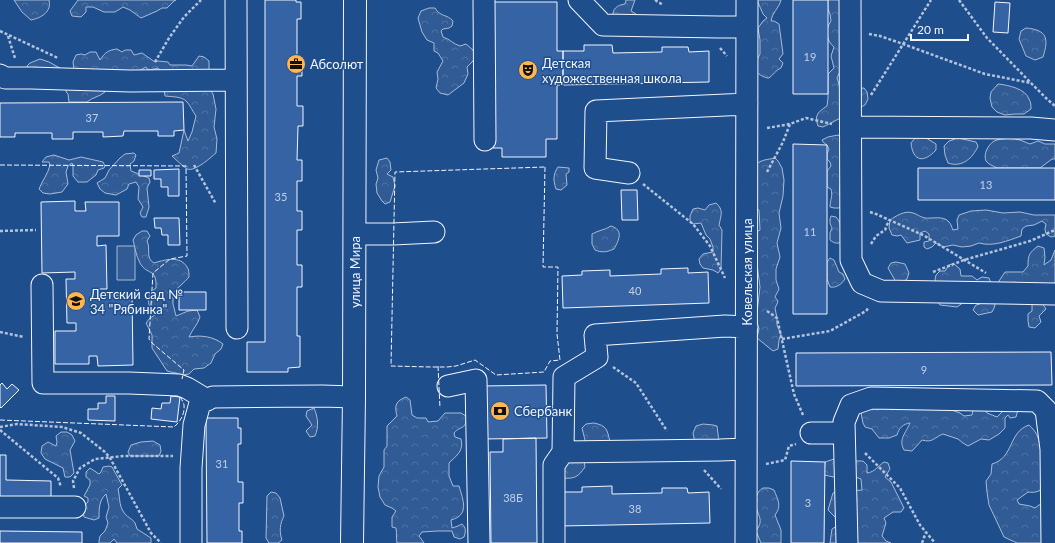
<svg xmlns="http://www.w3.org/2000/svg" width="1055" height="543" viewBox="0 0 1055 543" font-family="Lato,sans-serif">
	<defs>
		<pattern id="forest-crowns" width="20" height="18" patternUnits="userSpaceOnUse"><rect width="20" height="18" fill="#305b95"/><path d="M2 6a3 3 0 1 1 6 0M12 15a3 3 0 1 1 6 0" fill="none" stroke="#4e73a5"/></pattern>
	</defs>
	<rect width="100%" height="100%" fill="#1f4e8c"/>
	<path fill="#305b95" stroke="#a8bbd7" d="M 117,246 L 135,246 L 135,280 L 117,280 Z"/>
	<path fill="url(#forest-crowns)" stroke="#a8bbd7" d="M 14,0 L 49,0 C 52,12 41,18 31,20 L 22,12 Z
		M 78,0 L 176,0 L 174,1 L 167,8 L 162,8 L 157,11 L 141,18 L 130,10 L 123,7 L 115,12 L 104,12 L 93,7 L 86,7 L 86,12 L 81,17 L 72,16 L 70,11 Z
		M 626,0 L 635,0 L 631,11 L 636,14 L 638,19 L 613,17 C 612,9 617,5 625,4 Z
		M 757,0 L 781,0 C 779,8 772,13 771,21 L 774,21 L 779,24 L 783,54 L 779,59 L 783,63 L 781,68 C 776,70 773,75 769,78 C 763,78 757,73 753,68 L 760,54 L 760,40 L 758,28 L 763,21 L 767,18 L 763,14 Z
		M 828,0 L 844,0 L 841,69 L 837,78 L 840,88 L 844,90 L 864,88 L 867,92 L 868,99 L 865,105 L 831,123 L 823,127 L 818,126 C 814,115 818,112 827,106 L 828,98 L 828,74 L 834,68 L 831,56 L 834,47 C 826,41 825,29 831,21 L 830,14 L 828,9 Z
		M 429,8 L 435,8 C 440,17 447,14 453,21 L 452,26 L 449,28 L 443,29 L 441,31 L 443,37 C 450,39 453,44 460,46 L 466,44 L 473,50 L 476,55 L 473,61 L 467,67 L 468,74 L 464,83 L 448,95 L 440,93 L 436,88 L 438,79 L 437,72 L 443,61 L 438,53 L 434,51 L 434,43 L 427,40 L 422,32 L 418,18 L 421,11 Z
		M 1026,28 C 1047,30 1049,38 1043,57 L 1035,60 L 1026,56 L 1019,39 L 1021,31 Z
		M 117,49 L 122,52 L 125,50 L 131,50 L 134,55 L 142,53 L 155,62 L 158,61 L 168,62 L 170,65 L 186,65 L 192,66 L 199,56 L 204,57 L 209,61 L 209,71 L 167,73 L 164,70 L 161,71 L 158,68 L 150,70 L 147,69 L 146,67 L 135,73 C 129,70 125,70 118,71 L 74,70 L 73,62 L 76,55 L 81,54 L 85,55 L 90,52 L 96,52 L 100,60 C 105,52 109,50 117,49 Z
		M 40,59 L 49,62 L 60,68 L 28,72 L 27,66 L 30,63 Z
		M 998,84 C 1008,85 1026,89 1029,99 C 1031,102 1031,106 1031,109 L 1024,114 L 1015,114 L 1005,115 L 997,112 L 992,107 L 990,98 L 991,92 Z
		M 66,87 L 103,87 L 105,92 C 99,97 93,97 87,102 L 69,102 L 68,94 L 66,92 Z
		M 209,88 L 213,94 L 216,109 L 214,127 L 217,139 L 216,153 C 210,158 195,172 187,169 C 185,168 174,158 172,156 L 179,153 L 184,130 L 188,141 L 192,132 L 196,116 C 193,112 190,105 187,102 C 182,96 172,97 165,96 L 164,90 Z
		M 838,135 L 844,141 L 842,182 L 840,188 L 840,196 L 843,198 L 844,203 L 839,208 L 834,208 L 830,207 C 830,200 833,197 831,189 L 827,187 L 827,171 L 831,166 L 830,162 L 827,159 L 827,154 L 829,149 L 827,145 L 823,142 L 822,140 L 828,137 Z
		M 923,136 L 936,144 L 936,150 C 924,163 913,162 911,143 L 916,137 Z
		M 958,138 L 976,142 L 978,146 C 973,158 962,168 948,163 L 945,155 L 944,146 L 949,141 Z
		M 1010,138 L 1020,140 L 1030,144 L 1038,141 L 1045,144 L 1055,144 L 1055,159 L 1052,159 L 1040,168 L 997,168 C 993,166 988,164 986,161 C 983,154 988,145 994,141 C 998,139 1004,139 1010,138 Z
		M 134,153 L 136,155 L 134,161 L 130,164 L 131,171 L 149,178 L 150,182 L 147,188 L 149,207 L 146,217 L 142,217 L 140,213 L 143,207 L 138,199 L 139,187 L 136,182 L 129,184 L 127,189 L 116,195 L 105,193 L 100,189 L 97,183 L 105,178 L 109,170 L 120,158 L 125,154 Z
		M 54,155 L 69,160 L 81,157 L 103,162 L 105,166 L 104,168 L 98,170 L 96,175 L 87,182 L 78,182 L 73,176 L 73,166 L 72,163 L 68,166 L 66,172 L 68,184 L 62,192 L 50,194 L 43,193 L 39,189 C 42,181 48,174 50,165 L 49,162 L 42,162 L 46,157 Z
		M 387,158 L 390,162 L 391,170 L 387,174 L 393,177 L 395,186 L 390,202 L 385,204 L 382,201 L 377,193 L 376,184 L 378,178 L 376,170 L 379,160 Z
		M 775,158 L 778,161 L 782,168 L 784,180 L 783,196 L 779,213 L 781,228 L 777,243 L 780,257 L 776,269 L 776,280 L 779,289 L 775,297 L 778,301 L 777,304 L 775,308 L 777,318 L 777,325 L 781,334 L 779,340 L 778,349 L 773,351 L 757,338 L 759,329 L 756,321 L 760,287 L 753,233 L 760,230 L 759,210 L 754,207 L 756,164 C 764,159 766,160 775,158 Z
		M 558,167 L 569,168 L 569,172 L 566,174 L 567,185 L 561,190 L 556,189 C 553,180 553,175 558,167 Z
		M 716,203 C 724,210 721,215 719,225 L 722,230 L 721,269 L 718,273 L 713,270 L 703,268 L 700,264 L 699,259 L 703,254 L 713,252 L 713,247 L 710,239 L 706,235 L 701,223 L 693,224 L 690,221 L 690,216 L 693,209 L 698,208 L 705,210 L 709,205 Z
		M 986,210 L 1003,213 L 1020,212 L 1034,215 L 1055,215 L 1055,236 L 1051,237 L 1046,234 L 1045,229 L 1046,224 L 1042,221 L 1034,225 L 1026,226 L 1022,229 L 1021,236 C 1007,241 993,247 979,243 L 971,246 L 962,247 L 953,245 L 943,247 L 936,243 L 932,247 L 927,249 L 924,247 L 924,242 L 929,241 L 929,234 L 925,231 L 920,233 L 920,240 L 907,243 L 901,235 L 897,236 L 892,235 L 889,228 L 890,220 C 896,216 905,210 913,213 C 917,214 920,217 925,218 C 932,219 943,215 949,222 C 951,224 952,228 953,230 L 958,229 L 957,220 L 959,215 L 971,211 Z
		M 831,216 L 836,217 C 842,223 842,233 843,241 C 838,244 835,244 830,240 L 830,233 L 832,228 C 830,224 829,221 831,216 Z
		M 611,226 C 624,230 619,240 614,249 C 607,252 602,253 595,250 L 592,244 L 592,234 C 599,230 605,230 611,226 Z
		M 142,231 L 147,231 L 150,236 L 147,241 C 151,249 145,258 154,263 C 164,260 180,255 187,267 C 189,269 189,274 189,277 C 184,283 178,287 173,293 L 173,304 L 176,316 L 188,311 L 197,310 L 200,317 C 198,324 192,330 189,337 C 200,335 213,336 223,344 L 221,349 L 215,354 L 211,363 L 204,368 L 194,369 L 189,374 L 183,375 L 167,371 L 152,348 L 152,335 L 146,323 L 150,318 L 155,315 C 147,306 145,295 156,288 C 157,267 147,276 140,263 C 136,256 135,247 133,240 L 136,235 Z
		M 1038,246 L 1044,248 L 1045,257 L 1044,265 L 1051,260 L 1055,250 L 1055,290 L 1022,285 L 1014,282 L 1008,286 L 999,286 L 999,281 L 1005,272 L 1023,272 L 1028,266 C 1028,255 1029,253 1038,246 Z
		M 830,258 L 834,260 L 839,272 L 843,274 L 845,279 C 841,285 836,288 830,287 L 827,279 L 827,262 Z
		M 896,262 L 905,264 L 909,273 L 907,279 L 901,283 L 896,282 L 888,268 L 891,263 Z
		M 954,264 L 960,269 L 961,276 L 972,276 L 977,280 L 982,277 L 989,278 C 993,289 999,302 992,312 L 978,315 L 973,310 L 976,305 L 980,304 L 980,298 L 964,302 L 957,307 L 940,305 L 936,300 L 937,286 L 935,279 L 936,275 L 940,271 L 945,271 L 949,265 Z
		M 1037,301 L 1042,303 L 1046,309 L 1039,316 L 1041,322 L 1035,328 L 1029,327 L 1028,321 L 1028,314 L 1032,311 L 1032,305 Z
		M 406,397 L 410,400 L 412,415 L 417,418 L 426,418 L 428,422 L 438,421 L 445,413 L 461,413 L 466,416 C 467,430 461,425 454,433 L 455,437 L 461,439 C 464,451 457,455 449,463 L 449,476 L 453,486 L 459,486 C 463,500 470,515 451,520 L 452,528 L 458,526 L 462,524 C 466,528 466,531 464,537 L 460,539 L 454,537 L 452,531 L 437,531 L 422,532 L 419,536 L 424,543 L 397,543 C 396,538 397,534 396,528 L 392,527 L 392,517 L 396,511 L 392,508 L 385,505 L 380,497 L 378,487 L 379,476 L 384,467 L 384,450 L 387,446 L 387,426 L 397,416 C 394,405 396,401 406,397 Z
		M 867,406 L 946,408 L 960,413 L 964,416 L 972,415 L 973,410 L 984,409 L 987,413 L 997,417 L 1006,408 L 1018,410 L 1016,417 L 1010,418 L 1008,415 L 1005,418 L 1005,428 L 999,434 L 989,440 L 981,439 L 968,446 L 963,443 L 958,439 L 943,434 C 933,438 933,443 922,440 L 912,451 L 904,450 C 898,439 906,433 910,423 C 903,424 899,428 897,435 L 889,438 L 879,438 L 872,429 L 865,427 L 863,423 L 861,413 Z
		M 314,408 C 318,417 319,427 315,436 L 310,437 L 306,431 L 312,425 L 306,416 L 307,411 Z
		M 594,423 C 607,426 607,429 610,442 L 589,447 L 585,440 L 582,428 L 586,424 Z
		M 703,424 L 713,425 L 717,426 L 720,450 L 695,443 L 693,433 L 696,426 Z
		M 1029,425 C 1042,436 1042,454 1044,471 C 1044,474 1045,480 1045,483 C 1042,492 1035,493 1028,492 L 1017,500 L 1019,504 L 1030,506 L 1035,508 L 1039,505 L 1045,503 L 1044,543 L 1017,543 L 1004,537 L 989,505 L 987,492 L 986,481 L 991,474 L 992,464 C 1014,458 1008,432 1029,425 Z
		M 61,432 L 67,432 L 72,435 L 75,441 L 70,450 L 74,473 L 70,477 L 65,477 L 63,468 L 45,459 L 41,453 L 42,446 L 48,442 L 56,446 L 57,442 L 56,436 Z
		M 153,441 L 160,445 L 161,451 L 159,456 L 130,456 L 128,452 L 131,445 L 141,442 Z
		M 572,459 L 584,461 L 585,467 C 578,477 575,479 562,478 L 562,465 Z
		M 834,459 L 839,461 L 863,461 L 867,465 L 867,473 C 875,472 878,466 884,462 L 888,463 L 890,469 L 885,477 L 891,482 L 904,508 L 901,512 L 893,512 L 884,518 L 886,523 L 882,536 L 886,541 L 891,543 L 830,543 L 832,529 L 837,526 L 846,514 L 835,517 L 828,510 L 833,493 L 837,492 L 862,490 L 861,479 C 855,476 847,476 840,473 L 834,477 L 824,475 L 825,462 Z
		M 109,466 L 112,467 L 122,485 L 118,489 C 120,497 119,505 123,511 C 126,517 133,519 135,523 C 136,525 136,527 137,529 L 151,538 L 151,543 L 117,543 L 114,539 L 110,543 L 99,543 L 99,541 L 100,536 L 105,531 L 108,523 L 106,517 L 109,507 L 106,494 C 99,500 99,509 99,518 L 94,520 L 84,517 L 83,511 L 83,506 L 88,502 L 88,498 L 84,496 L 90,485 L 90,480 L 86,477 L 86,472 L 90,468 L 99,474 L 101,472 L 103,467 Z
		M 763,488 L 769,488 L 774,490 C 778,500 782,506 775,515 L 781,530 L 781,543 L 761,543 L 756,531 C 757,529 760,525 760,523 C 761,517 757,512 756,507 C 754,500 757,491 763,488 Z
		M 271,492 L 276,493 L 280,498 L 284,516 C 280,523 279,532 282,540 L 278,543 L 269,543 L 266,538 L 267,496 Z"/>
	<path fill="#3563a3" stroke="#f2f6ff" d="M 265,0 L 296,0 L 296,2 L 301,2 L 301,19 L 297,19 L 297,58 L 302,58 L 302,76 L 297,76 L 297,106 L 303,106 L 303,126 L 298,126 L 297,160 L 302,160 L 302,181 L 297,181 L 297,211 L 302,211 L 302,230 L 297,230 L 297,265 L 302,265 L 302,287 L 297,287 L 297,336 L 300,336 L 300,367 L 288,368 L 288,372 L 247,372 L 247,342 L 265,342 Z
		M 793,0 L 828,0 L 828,94 L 793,94 Z
		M 490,2 L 557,2 L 557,51 L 563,51 L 563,85 L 557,85 L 557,139 L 546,139 L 546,157 L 502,157 L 502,148 L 493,148 L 493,55 Z
		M 995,2 L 1010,3 L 1008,33 L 993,32 Z
		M 584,45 L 612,45 L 613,53 L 662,52 L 662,47 L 688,47 L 689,52 L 709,51 L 709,82 L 563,85 L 563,51 L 584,51 Z
		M 183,102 L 184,130 L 174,131 L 174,136 L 158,136 L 158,131 L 124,131 L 123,136 L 103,137 L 103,132 L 73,132 L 73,139 L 52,139 L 52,133 L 15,133 L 15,137 L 0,137 L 0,103 Z
		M 793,144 L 827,145 L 827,314 L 793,314 Z
		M 918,168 L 1055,168 L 1055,200 L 918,200 Z
		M 179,169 L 179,196 L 168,196 L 168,187 L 161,187 L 161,179 L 154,179 L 154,170 Z
		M 139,170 L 151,170 L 151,176 L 139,176 Z
		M 621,190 L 637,190 L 638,220 L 622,220 Z
		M 75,201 L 75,211 L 86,211 L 85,202 L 119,202 L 119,236 L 97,236 L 97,246 L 106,245 L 107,289 L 99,289 L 99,295 L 132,295 L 133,365 L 98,366 L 97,356 L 89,356 L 89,364 L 55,364 L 55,331 L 76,331 L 76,323 L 67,323 L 66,279 L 75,279 L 75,272 L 42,273 L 41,202 Z
		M 154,218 L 179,218 L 180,245 L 168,245 L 168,235 L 162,235 L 161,228 L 155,228 Z
		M 688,268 L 688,273 L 708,272 L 709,303 L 563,308 L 562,276 L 582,275 L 582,271 L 610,270 L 610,276 L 661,274 L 661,269 Z
		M 179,292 L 206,292 L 206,310 L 179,310 Z
		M 1051,352 L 1052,385 L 796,386 L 796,353 Z
		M 2,383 L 7,389 L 12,384 L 19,390 L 1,408 L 0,407 L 0,385 Z
		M 546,385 L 547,438 L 483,439 L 483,386 Z
		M 106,396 L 115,396 L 115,421 L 88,420 L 88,409 L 98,409 L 98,403 L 106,403 Z
		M 171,396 L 180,397 L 177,422 L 151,419 L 152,408 L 161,409 L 162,403 L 170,403 Z
		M 206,418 L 238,418 L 238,428 L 241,428 L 241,444 L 238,444 L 238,482 L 243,482 L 243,503 L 239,503 L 239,531 L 242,531 L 242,543 L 207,543 Z
		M 536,438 L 537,543 L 491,543 L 490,452 L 503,452 L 503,439 Z
		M 0,455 L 6,455 L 6,480 L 51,481 L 51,497 L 0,497 Z
		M 791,461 L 825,462 L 824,543 L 791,543 Z
		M 612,486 L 612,494 L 662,493 L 662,488 L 687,488 L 688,493 L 709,492 L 710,523 L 561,526 L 560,492 L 582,492 L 582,487 Z
		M 0,531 L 82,532 L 82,543 L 0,543 Z"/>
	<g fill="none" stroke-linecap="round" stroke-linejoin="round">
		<defs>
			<path id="minor" d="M 236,0 L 237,328
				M 484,0 L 485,140
				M 579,0 L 603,25 L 719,27 L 747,27
				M 850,0 L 851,260 L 862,283 L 881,291 L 1055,294
				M 0,75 L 5,78 L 31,78 L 130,81 L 236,80
				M 851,127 L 1031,128 L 1055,130
				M 629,173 L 595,168 L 596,111 L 747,104
				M 355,234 L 393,234 L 434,232
				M 42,285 L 43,383 L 129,383 L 179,385 L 187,388 L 207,400
				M 448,386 L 476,380 L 479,543
				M 811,433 L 844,433
				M 563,452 L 564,377 L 597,357 L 595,335 L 725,326 L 747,327
				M 0,507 L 75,507
				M 191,543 L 191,468 L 194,425 L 200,403 L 213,397 L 322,396 L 354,397
				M 554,543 L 554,465 L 563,452 L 720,450 L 746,449
				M 746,543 L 747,0
				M 847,543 L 844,422 L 851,405 L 871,398 L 1037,401 L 1046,410 L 1051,449 L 1052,543"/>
			<path id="major" d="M 352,543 L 354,397 L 355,0"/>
		</defs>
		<use href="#minor" stroke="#f2f6ff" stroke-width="23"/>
		<use href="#major" stroke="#f2f6ff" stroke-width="24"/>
		<path stroke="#b3c4dc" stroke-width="2.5" stroke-dasharray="3 2" stroke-linecap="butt" d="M 655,0 L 663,5
			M 959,0 L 987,38 L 1031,83 L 1047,99 L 1055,106
			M 0,31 L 58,58
			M 869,34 L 880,36 L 903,44 L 985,74 L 1031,83
			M 8,36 L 13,52 L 15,58
			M 720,48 L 727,56
			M 155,62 L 169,38 L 184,17 L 201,0
			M 871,95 L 931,0
			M 767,128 L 790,124 L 806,118 L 832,124
			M 194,165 L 216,204
			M 767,172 L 783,142 L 790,124
			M 643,184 L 693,224 L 710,246 L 725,278
			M 870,212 L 876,214 L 923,235 L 986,273
			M 0,231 L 36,230
			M 871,244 L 876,236 L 885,230 L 889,220
			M 933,272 L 964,260 L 1030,241 L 1055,230
			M 767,311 L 777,318 L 794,394 L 803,415
			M 0,332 L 24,337
			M 782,339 L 830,331 L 866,311 L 869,307
			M 613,367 L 636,383 L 667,431
			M 0,427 L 17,424 L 62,427 L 81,433 L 105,452 L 110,458 L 151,533 L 161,543
			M 0,430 L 58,478 L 61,487
			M 865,453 L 900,488 L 920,525 L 935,543
			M 766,464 L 785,460 L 789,446 L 796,444
			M 704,470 L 721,489
			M 74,488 L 73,481 L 80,468 L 95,459 L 124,456 L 173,456
			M 922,543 L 926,532"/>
		<use href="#minor" stroke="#1f4e8c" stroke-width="21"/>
		<use href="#major" stroke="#1f4e8c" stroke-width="22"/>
		<path stroke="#f2f6ff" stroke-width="1" stroke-dasharray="5 2" stroke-linecap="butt" d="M 0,165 L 186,166 L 187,256 L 170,259 L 153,273 L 149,339 L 152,343 L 184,370 L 182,379
			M 545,167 L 543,267 L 558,267 L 557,334 L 560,360 L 550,361 L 544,372 L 496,375 L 475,360 L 456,366 L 447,367 L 431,367 L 391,366 L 395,172 Z
			M 438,366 L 440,408
			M 0,420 L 174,427 C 180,422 185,414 184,405 C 184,403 181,399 180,396"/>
	</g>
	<defs>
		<symbol id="office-disc" viewBox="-11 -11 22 22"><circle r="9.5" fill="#ffb74d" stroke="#1f4e8c"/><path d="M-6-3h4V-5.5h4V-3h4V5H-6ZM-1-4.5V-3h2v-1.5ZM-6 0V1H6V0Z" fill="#111"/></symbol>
		<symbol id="theatre-disc" viewBox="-11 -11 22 22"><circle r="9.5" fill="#ffb74d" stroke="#1f4e8c"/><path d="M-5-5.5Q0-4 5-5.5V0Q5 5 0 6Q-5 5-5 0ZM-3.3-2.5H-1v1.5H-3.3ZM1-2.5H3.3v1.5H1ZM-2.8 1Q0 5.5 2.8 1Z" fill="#111"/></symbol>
		<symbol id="school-disc" viewBox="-11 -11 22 22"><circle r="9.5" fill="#ffb74d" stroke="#1f4e8c"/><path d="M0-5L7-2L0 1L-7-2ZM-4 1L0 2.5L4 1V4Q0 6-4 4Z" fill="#111"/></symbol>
		<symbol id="bank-disc" viewBox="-11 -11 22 22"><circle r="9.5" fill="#ffb74d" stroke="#1f4e8c"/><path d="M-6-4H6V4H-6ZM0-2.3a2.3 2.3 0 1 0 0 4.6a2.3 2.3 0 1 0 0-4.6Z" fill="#111"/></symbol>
	</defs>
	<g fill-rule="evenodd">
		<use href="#office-disc" x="285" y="53" width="22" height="22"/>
		<use href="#theatre-disc" x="517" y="59" width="22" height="22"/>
		<use href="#school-disc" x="65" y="290" width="22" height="22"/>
		<use href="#bank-disc" x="489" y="400" width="22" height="22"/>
	</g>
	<g text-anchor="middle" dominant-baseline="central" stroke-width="3" stroke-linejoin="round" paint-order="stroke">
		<g font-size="11" fill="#c3d1e8">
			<text x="810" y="56">19</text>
			<text x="92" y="117">37</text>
			<text x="986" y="184">13</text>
			<text x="281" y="196">35</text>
			<text x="810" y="231">11</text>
			<text x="635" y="290">40</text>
			<text x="924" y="369">9</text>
			<text x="222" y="463">31</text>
			<text x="513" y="497">38Б</text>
			<text x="808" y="502">3</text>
			<text x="635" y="508">38</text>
		</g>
		<g font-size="13" fill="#f2f6ff" stroke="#1f4e8c" text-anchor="start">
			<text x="542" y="63">Детская<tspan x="542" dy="15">художественная школа</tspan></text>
			<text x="310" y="64">Абсолют</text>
			<text x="90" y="294">Детский сад №<tspan x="90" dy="15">34 "Рябинка"</tspan></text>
			<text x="514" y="411">Сбербанк</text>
		</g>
		<g font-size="13" fill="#f2f6ff" stroke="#1f4e8c">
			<text transform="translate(355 272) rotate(-90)">улица Мира</text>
			<text transform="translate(747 272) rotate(-90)">Ковельская улица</text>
		</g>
	</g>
	<path d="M911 34v6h57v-6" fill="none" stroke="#f2f6ff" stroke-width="2"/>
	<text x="917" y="34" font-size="12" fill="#f2f6ff" stroke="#1f4e8c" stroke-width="3" paint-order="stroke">20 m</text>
</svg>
